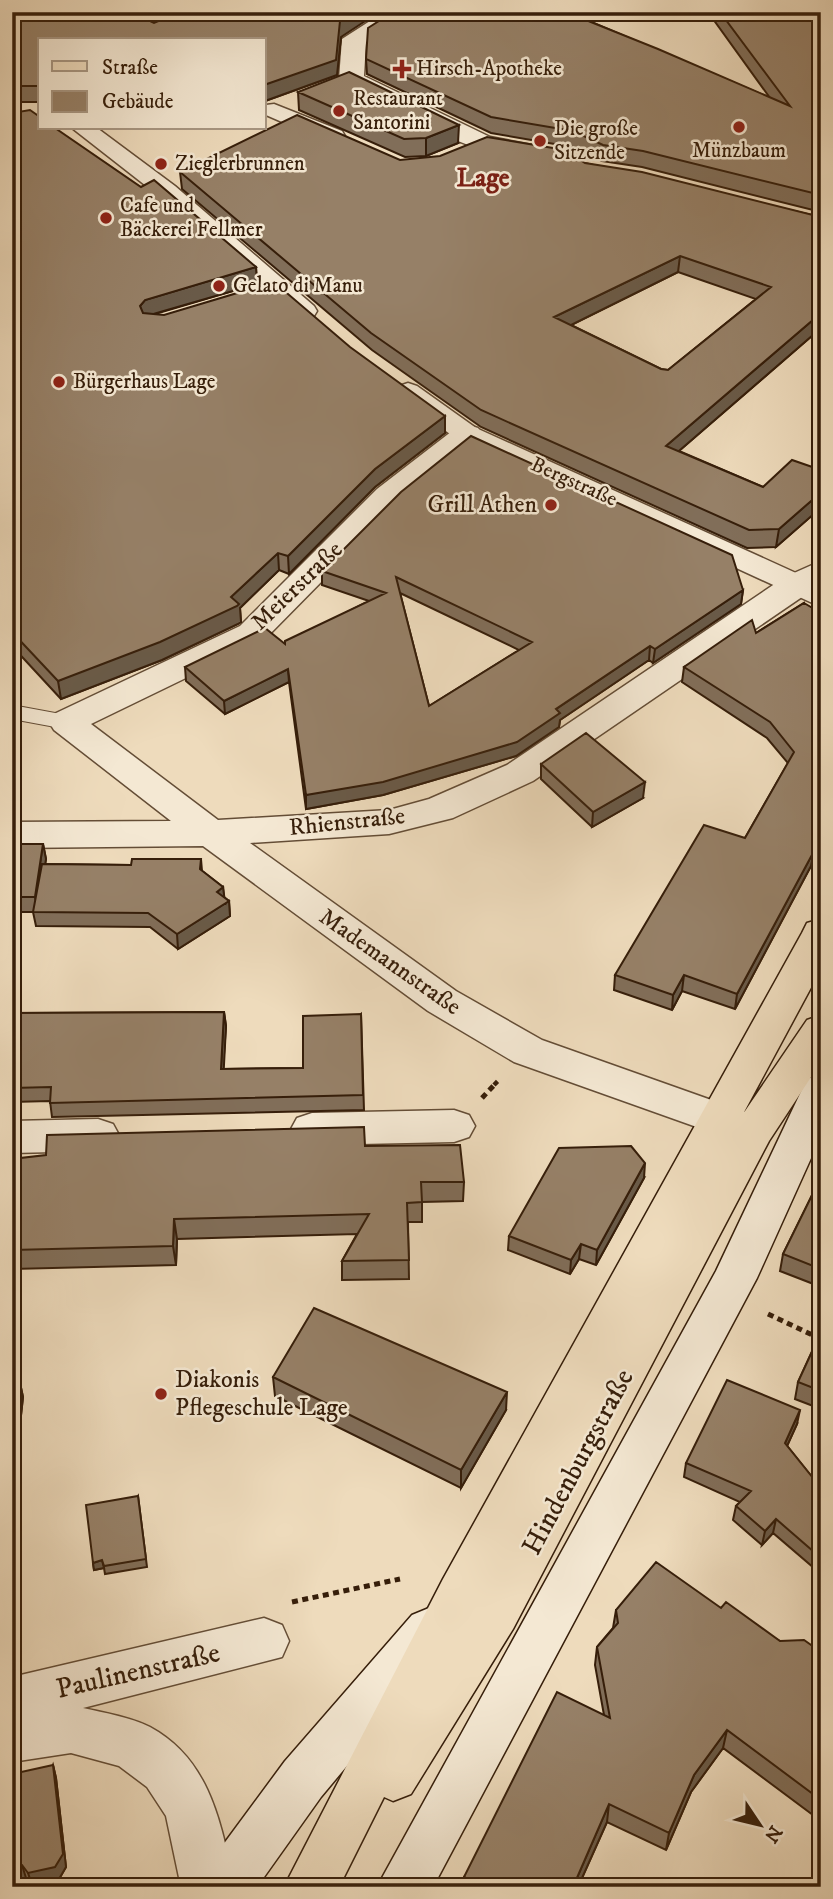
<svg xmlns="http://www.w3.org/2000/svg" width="833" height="1899" viewBox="0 0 833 1899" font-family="'IM FELL DW Pica',serif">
	<rect width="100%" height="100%" fill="#eedbbc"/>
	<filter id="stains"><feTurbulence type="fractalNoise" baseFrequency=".00286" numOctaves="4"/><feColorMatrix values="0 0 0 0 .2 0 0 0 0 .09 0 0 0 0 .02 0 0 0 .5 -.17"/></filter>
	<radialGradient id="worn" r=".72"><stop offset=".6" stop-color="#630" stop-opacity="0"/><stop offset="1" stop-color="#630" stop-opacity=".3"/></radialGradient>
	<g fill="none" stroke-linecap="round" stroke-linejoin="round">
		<defs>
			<path id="service" d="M 12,705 L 66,715 L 76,722 L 66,729 L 12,719 Z"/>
			<path id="pedestrian" d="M 274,104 L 342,131 L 345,136 L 334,143 L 326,141 L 266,115 L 266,105 Z
				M 72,128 L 97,128 L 175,186 L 314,306 L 317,311 L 314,316 L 296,316 L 159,196 Z
				M 408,383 L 417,386 L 476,428 L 807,578 L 821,586 L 821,607 L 458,440 L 399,396 L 395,391 L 399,386 Z"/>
			<path id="minor" d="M 384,12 L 413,12 L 366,42 L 364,76 L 490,137 L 537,146 L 541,151 L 537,156 C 490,168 387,106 342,84 L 339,79 L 342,39 Z
				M 467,425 L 478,428 L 482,434 L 478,440 L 399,503 L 264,640 L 91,724 L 218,820 L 389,810 L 429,799 L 507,765 L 785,577 L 821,561 L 821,584 L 533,781 L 453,818 L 389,834 L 250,843 L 456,991 L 542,1040 L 765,1119 L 771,1130 L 765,1141 L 750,1146 L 514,1062 L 428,1011 L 203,846 L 12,848 L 12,822 L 171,821 L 54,730 L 49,722 L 54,714 L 240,626 L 377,489 L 456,428 Z
				M 454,1110 L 469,1115 L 475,1126 L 469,1137 L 454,1142 L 312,1145 L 297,1140 L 291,1129 L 297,1118 L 312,1113 Z
				M 98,1119 L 113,1124 L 119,1135 L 113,1146 L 98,1151 L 12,1153 L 12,1121 Z
				M 264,1618 L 282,1625 L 289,1641 L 282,1657 L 83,1708 C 105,1713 130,1717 150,1727 C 211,1760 221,1825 235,1887 L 181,1887 L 166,1816 L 147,1787 L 119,1766 L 71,1753 L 12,1762 L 12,1677 Z"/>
			<path id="secondary" d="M 821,1075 L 821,1136 L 757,1278 L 433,1887 L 377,1887 L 716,1271 L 807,1079 Z
				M 429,1608 L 446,1615 L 454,1631 L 446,1647 L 321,1797 L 257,1887 L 198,1887 L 206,1868 L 285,1761 L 412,1615 Z"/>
			<path id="primary" d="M 821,919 L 821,969 L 743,1114 L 807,1020 L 821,1015 L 821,1062 L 769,1141 L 513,1629 L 411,1794 L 393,1801 L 384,1797 L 339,1887 L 284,1887 L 443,1579 L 802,933 L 807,923 Z"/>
		</defs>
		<use href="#service" stroke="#644d36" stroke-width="2"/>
		<use href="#pedestrian" stroke="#644d36" stroke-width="3"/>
		<use href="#minor" stroke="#644d36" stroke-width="3"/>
		<use href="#secondary" stroke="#361e0a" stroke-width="3"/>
		<use href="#primary" stroke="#361e0a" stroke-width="3"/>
		<path stroke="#361e0a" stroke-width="4.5" stroke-dasharray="5 3.5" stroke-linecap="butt" d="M 494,1085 L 498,1081"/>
		<path stroke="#361e0a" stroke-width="5" stroke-dasharray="6 4.5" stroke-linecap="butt" d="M 482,1098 L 496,1083
			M 768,1314 L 821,1339
			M 292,1602 L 400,1579"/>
		<use href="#service" fill="#f4e8d3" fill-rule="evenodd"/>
		<use href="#pedestrian" fill="#f4e8d3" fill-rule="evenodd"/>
		<use href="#minor" fill="#f4e8d3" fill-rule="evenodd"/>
		<use href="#secondary" fill="#f4e8d3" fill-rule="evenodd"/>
		<use href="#primary" fill="#eedbbc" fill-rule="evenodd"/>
	</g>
	<path fill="#816e59" stroke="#361e0a" stroke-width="2" fill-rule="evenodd" d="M 12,12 L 341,37 L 337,75 L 265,101 L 264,40 L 40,40 L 40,102 L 12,102 Z
		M 393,12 L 595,12 L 582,18 L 770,98 L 708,12 L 821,12 L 821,212 L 642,167 L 602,161 L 572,147 L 491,133 L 367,74 L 366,59 Z
		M 298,92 L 458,143 L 426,156 L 405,157 L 299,110 Z
		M 12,113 L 256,267 L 257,284 L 155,314 L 445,433 L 375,487 L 289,574 L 279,570 L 240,608 L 241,622 L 238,624 L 162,660 L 61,699 L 12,646 Z
		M 400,160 L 585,163 L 821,217 L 821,328 L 679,451 L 763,487 L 821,470 L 821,515 L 816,512 L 776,547 L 747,548 L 481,427 L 372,350 L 182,189 L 180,172 ZM 678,272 L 756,299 L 668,370 L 661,369 L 571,325 Z
		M 322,571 L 743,590 L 741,604 L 653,663 L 649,660 L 560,720 L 559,727 L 516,756 L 383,795 L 306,809 L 289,682 L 225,714 L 186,681 L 185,667 L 285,644 L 369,601 L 322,585 ZM 400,593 L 519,650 L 429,706 Z
		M 804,603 L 821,860 L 816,868 L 811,866 L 735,1009 L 682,991 L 672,1010 L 614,990 L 615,975 L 745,838 L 788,763 L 767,738 L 682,682 L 684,667 L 756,633 Z
		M 541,764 L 643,798 L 592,827 L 541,779 Z
		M 12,844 L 43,844 L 46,859 L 45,864 L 131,865 L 201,859 L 202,871 L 223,887 L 224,897 L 229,901 L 230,916 L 178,949 L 150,927 L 36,926 L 33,912 L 12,912 Z
		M 224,1012 L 226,1026 L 223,1069 L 303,1068 L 361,1014 L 364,1110 L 52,1117 L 50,1101 L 12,1102 L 12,1013 Z
		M 365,1146 L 464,1182 L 463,1201 L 422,1202 L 422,1222 L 408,1222 L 409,1279 L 342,1280 L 342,1261 L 357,1234 L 177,1239 L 176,1265 L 12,1269 L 12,1159 Z
		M 821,1177 L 821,1292 L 815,1290 L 816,1285 L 780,1271 L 783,1254 Z
		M 644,1178 L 596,1265 L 579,1259 L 570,1274 L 508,1250 L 509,1236 Z
		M 821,1332 L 821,1409 L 795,1399 L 798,1382 Z
		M 273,1377 L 506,1410 L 461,1488 L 275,1396 Z
		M 12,1383 L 20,1383 L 23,1397 L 16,1461 L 12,1461 Z
		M 797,1424 L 787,1446 L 821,1488 L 821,1574 L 773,1533 L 762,1545 L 733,1520 L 736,1506 L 740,1502 L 684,1477 L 686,1463 Z
		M 138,1496 L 147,1567 L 105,1574 L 104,1568 L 94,1570 L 93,1563 Z
		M 721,1608 L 780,1641 L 821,1652 L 821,1821 L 723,1748 L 691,1792 L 666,1850 L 607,1822 L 578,1887 L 463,1887 L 464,1877 L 604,1715 L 595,1665 L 597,1647 L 613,1628 L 616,1610 Z
		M 53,1765 L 56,1778 L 66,1867 L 59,1879 L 32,1885 L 26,1878 L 12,1881 Z"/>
	<path fill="#695a48" stroke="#361e0a" stroke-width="2" d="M 354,12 L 379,12 L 341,37 L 337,75 L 265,101 L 264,85 L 340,21 Z
		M 564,12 L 595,12 L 563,27 Z
		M 459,125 L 458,143 L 426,156 L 426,138 Z
		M 680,256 L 678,272 L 553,334 L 554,317 Z
		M 256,267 L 257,284 L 146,316 L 142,323 L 140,306 L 145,300 Z
		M 821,313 L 821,328 L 665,463 L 666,446 Z
		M 445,416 L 445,433 L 375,487 L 289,574 L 288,556 L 375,469 Z
		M 819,494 L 816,512 L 776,547 L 779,529 Z
		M 278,553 L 279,570 L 240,608 L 241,622 L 238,624 L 162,660 L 61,699 L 58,681 L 231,597 Z
		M 743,590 L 741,604 L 653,663 L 655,649 Z
		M 650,646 L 649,660 L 560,720 L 559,727 L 516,756 L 383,795 L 306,809 L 306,795 L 556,709 Z
		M 288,669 L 289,682 L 225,714 L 224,701 Z
		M 645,782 L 643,798 L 592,827 L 593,812 Z
		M 43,844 L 46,859 L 38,912 L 35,897 Z
		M 821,849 L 821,860 L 816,868 L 818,853 Z
		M 814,851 L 811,866 L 735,1009 L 737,994 Z
		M 223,887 L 225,902 L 217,892 Z
		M 229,901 L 230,916 L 178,949 L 177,934 Z
		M 684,975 L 682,991 L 672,1010 L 673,995 Z
		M 224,1012 L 226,1026 L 223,1084 L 221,1069 Z
		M 645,1163 L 644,1178 L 596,1265 L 597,1250 Z
		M 174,1219 L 177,1239 L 176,1265 L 173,1246 Z
		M 581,1244 L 579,1259 L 570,1274 L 571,1260 Z
		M 20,1383 L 23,1397 L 16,1461 L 13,1447 Z
		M 507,1392 L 506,1410 L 461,1488 L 461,1470 Z
		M 800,1410 L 797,1424 L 782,1457 L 785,1443 Z
		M 776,1519 L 773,1533 L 762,1545 L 765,1531 Z
		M 102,1560 L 104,1568 L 94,1570 L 93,1563 Z
		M 727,1730 L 723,1748 L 691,1792 L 666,1850 L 669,1833 L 694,1775 Z
		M 53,1765 L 56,1778 L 66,1867 L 59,1879 L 32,1885 L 28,1873 Z
		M 609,1804 L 607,1822 L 578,1887 L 573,1887 Z
		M 22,1865 L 26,1878 L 12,1881 L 12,1867 Z"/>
	<path fill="#968067" stroke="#361e0a" stroke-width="2" fill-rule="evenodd" d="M 12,12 L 131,12 L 154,23 L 180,12 L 354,12 L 340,21 L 336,60 L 264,85 L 264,40 L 40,40 L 40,86 L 12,86 Z
		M 393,12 L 566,12 L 658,49 L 790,106 L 720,12 L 821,12 L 821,195 L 643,151 L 603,145 L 573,131 L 491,117 L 366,59 L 368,28 Z
		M 349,72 L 459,125 L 426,138 L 404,139 L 298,92 Z
		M 30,110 L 40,117 L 40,128 L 55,128 L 141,187 L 154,180 L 256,267 L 145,300 L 140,306 L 143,313 L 164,315 L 274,282 L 350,347 L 445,416 L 375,469 L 288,556 L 278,553 L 231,597 L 239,604 L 237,606 L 160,642 L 58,681 L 12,632 L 12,113 Z
		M 297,115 L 400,160 L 440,156 L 487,137 L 565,150 L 585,163 L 642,172 L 821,217 L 821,313 L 666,446 L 763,487 L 792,460 L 821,470 L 821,496 L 819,494 L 779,529 L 749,530 L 481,410 L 371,333 L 180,172 ZM 680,256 L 771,287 L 668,370 L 661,369 L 554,317 Z
		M 471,436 L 732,555 L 743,590 L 655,649 L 650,646 L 556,709 L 560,713 L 517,742 L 383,782 L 306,795 L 288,669 L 224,701 L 185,667 L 265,628 L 285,644 L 285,641 L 386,593 L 322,571 L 401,492 ZM 396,577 L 532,642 L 429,706 Z
		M 804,603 L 821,613 L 821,849 L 818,853 L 814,851 L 737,994 L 684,975 L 673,995 L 615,975 L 704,825 L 745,838 L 794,752 L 770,722 L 684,667 L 752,620 L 756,633 Z
		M 586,733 L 645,782 L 593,812 L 541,764 Z
		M 12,844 L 43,844 L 35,897 L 12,897 Z
		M 132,859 L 201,859 L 200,869 L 223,887 L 217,892 L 229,901 L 177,934 L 148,913 L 33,912 L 42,864 L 131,865 Z
		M 224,1012 L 221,1069 L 303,1068 L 303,1016 L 361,1014 L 363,1095 L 50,1103 L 51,1087 L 12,1088 L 12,1013 Z
		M 364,1127 L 365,1146 L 460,1145 L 464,1182 L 421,1182 L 422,1202 L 407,1203 L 409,1260 L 342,1261 L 369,1214 L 174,1219 L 173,1246 L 12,1250 L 12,1159 L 46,1155 L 47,1135 Z
		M 631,1146 L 645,1163 L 597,1250 L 581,1244 L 571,1260 L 509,1236 L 559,1148 Z
		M 821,1177 L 821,1274 L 819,1273 L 821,1269 L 783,1254 Z
		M 314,1308 L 507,1392 L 461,1470 L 273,1377 Z
		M 821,1332 L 821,1391 L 798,1382 Z
		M 727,1380 L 800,1410 L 785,1443 L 821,1488 L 821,1558 L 776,1519 L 765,1531 L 736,1506 L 751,1491 L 686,1463 Z
		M 12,1383 L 20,1383 L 12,1447 Z
		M 138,1496 L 146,1559 L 104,1566 L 102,1560 L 93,1563 L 86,1505 Z
		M 656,1562 L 721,1608 L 726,1602 L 780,1641 L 804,1640 L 821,1652 L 821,1800 L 727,1730 L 694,1775 L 669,1833 L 609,1804 L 573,1887 L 483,1887 L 464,1877 L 557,1692 L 610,1718 L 597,1647 L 618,1623 L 616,1610 Z
		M 53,1765 L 63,1854 L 55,1867 L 28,1873 L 22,1865 L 12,1867 L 12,1774 Z
		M 727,1882 L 733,1887 L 724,1887 Z"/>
	<g fill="#8f2418" stroke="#f4e8d3" stroke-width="2.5">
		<path d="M398.5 58.5h7v7h7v7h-7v7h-7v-7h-7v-7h7z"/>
		<circle cx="339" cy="111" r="7"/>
		<circle cx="739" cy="127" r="7"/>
		<circle cx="540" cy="141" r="7"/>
		<circle cx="161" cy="164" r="7"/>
		<circle cx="106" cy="218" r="7"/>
		<circle cx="219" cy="286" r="7"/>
		<circle cx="59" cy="382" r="7"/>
		<circle cx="551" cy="505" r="7"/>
		<circle cx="161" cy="1394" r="7"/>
	</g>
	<g text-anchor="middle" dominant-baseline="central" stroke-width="5" stroke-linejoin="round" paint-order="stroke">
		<g font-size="21" fill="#361e0a" stroke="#f4e8d3" text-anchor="start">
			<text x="416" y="69">Hirsch-Apotheke</text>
			<text x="353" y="99">Restaurant<tspan x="353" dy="24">Santorini</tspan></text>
			<text x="554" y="129">Die große<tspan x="554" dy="24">Sitzende</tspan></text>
			<text x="739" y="151" text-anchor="middle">Münzbaum</text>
			<text x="175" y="164">Zieglerbrunnen</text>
			<text x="120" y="206">Cafe und<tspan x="120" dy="24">Bäckerei Fellmer</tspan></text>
			<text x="233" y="286">Gelato di Manu</text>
			<text x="73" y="382">Bürgerhaus Lage</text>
		</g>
		<g font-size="21" fill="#361e0a" stroke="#f4e8d3">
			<text transform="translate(574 482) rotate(24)">Bergstraße</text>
		</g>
		<g font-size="24" fill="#361e0a" stroke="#f4e8d3" text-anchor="end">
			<text x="537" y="505">Grill Athen</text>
			<text x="175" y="1380" text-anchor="start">Diakonis<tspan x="175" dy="28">Pflegeschule Lage</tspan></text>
		</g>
		<g font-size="24" fill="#361e0a" stroke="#f4e8d3">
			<text transform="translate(297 586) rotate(-44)">Meierstraße</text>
			<text transform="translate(347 822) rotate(-6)">Rhienstraße</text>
			<text transform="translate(390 962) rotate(35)">Mademannstraße</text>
		</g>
		<g font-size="26" font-weight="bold" fill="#7a1f14" stroke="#f4e8d3">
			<text x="483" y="178">Lage</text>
		</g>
		<g font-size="28" fill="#361e0a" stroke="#f4e8d3">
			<text transform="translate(578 1462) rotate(-62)">Hindenburgstraße</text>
			<text transform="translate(138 1671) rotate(-13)">Paulinenstraße</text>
		</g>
	</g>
	<rect width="833" height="1899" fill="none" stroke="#eedbbc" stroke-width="42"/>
	<rect x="14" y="14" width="805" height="1871" fill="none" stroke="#361e0a" stroke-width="3.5"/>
	<rect x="21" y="21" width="791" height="1857" fill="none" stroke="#361e0a" stroke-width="2"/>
	<rect x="38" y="38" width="228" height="91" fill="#f4e8d3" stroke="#a89783" stroke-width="2"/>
	<rect x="52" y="61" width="35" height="10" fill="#eedbbc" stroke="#a89783" stroke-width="2"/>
	<text x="102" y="74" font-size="21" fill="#361e0a">Straße</text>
	<rect x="52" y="91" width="35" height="21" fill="#968067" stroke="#a89783" stroke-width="2"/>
	<text x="102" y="108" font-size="21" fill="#361e0a">Gebäude</text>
	<g transform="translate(760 1825) rotate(125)" stroke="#f4e8d3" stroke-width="5" paint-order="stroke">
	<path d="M0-5L12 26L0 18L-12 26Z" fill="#361e0a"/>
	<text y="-10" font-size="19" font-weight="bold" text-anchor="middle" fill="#361e0a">N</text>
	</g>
	<rect width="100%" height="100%" filter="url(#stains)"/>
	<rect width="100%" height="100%" fill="url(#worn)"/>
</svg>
